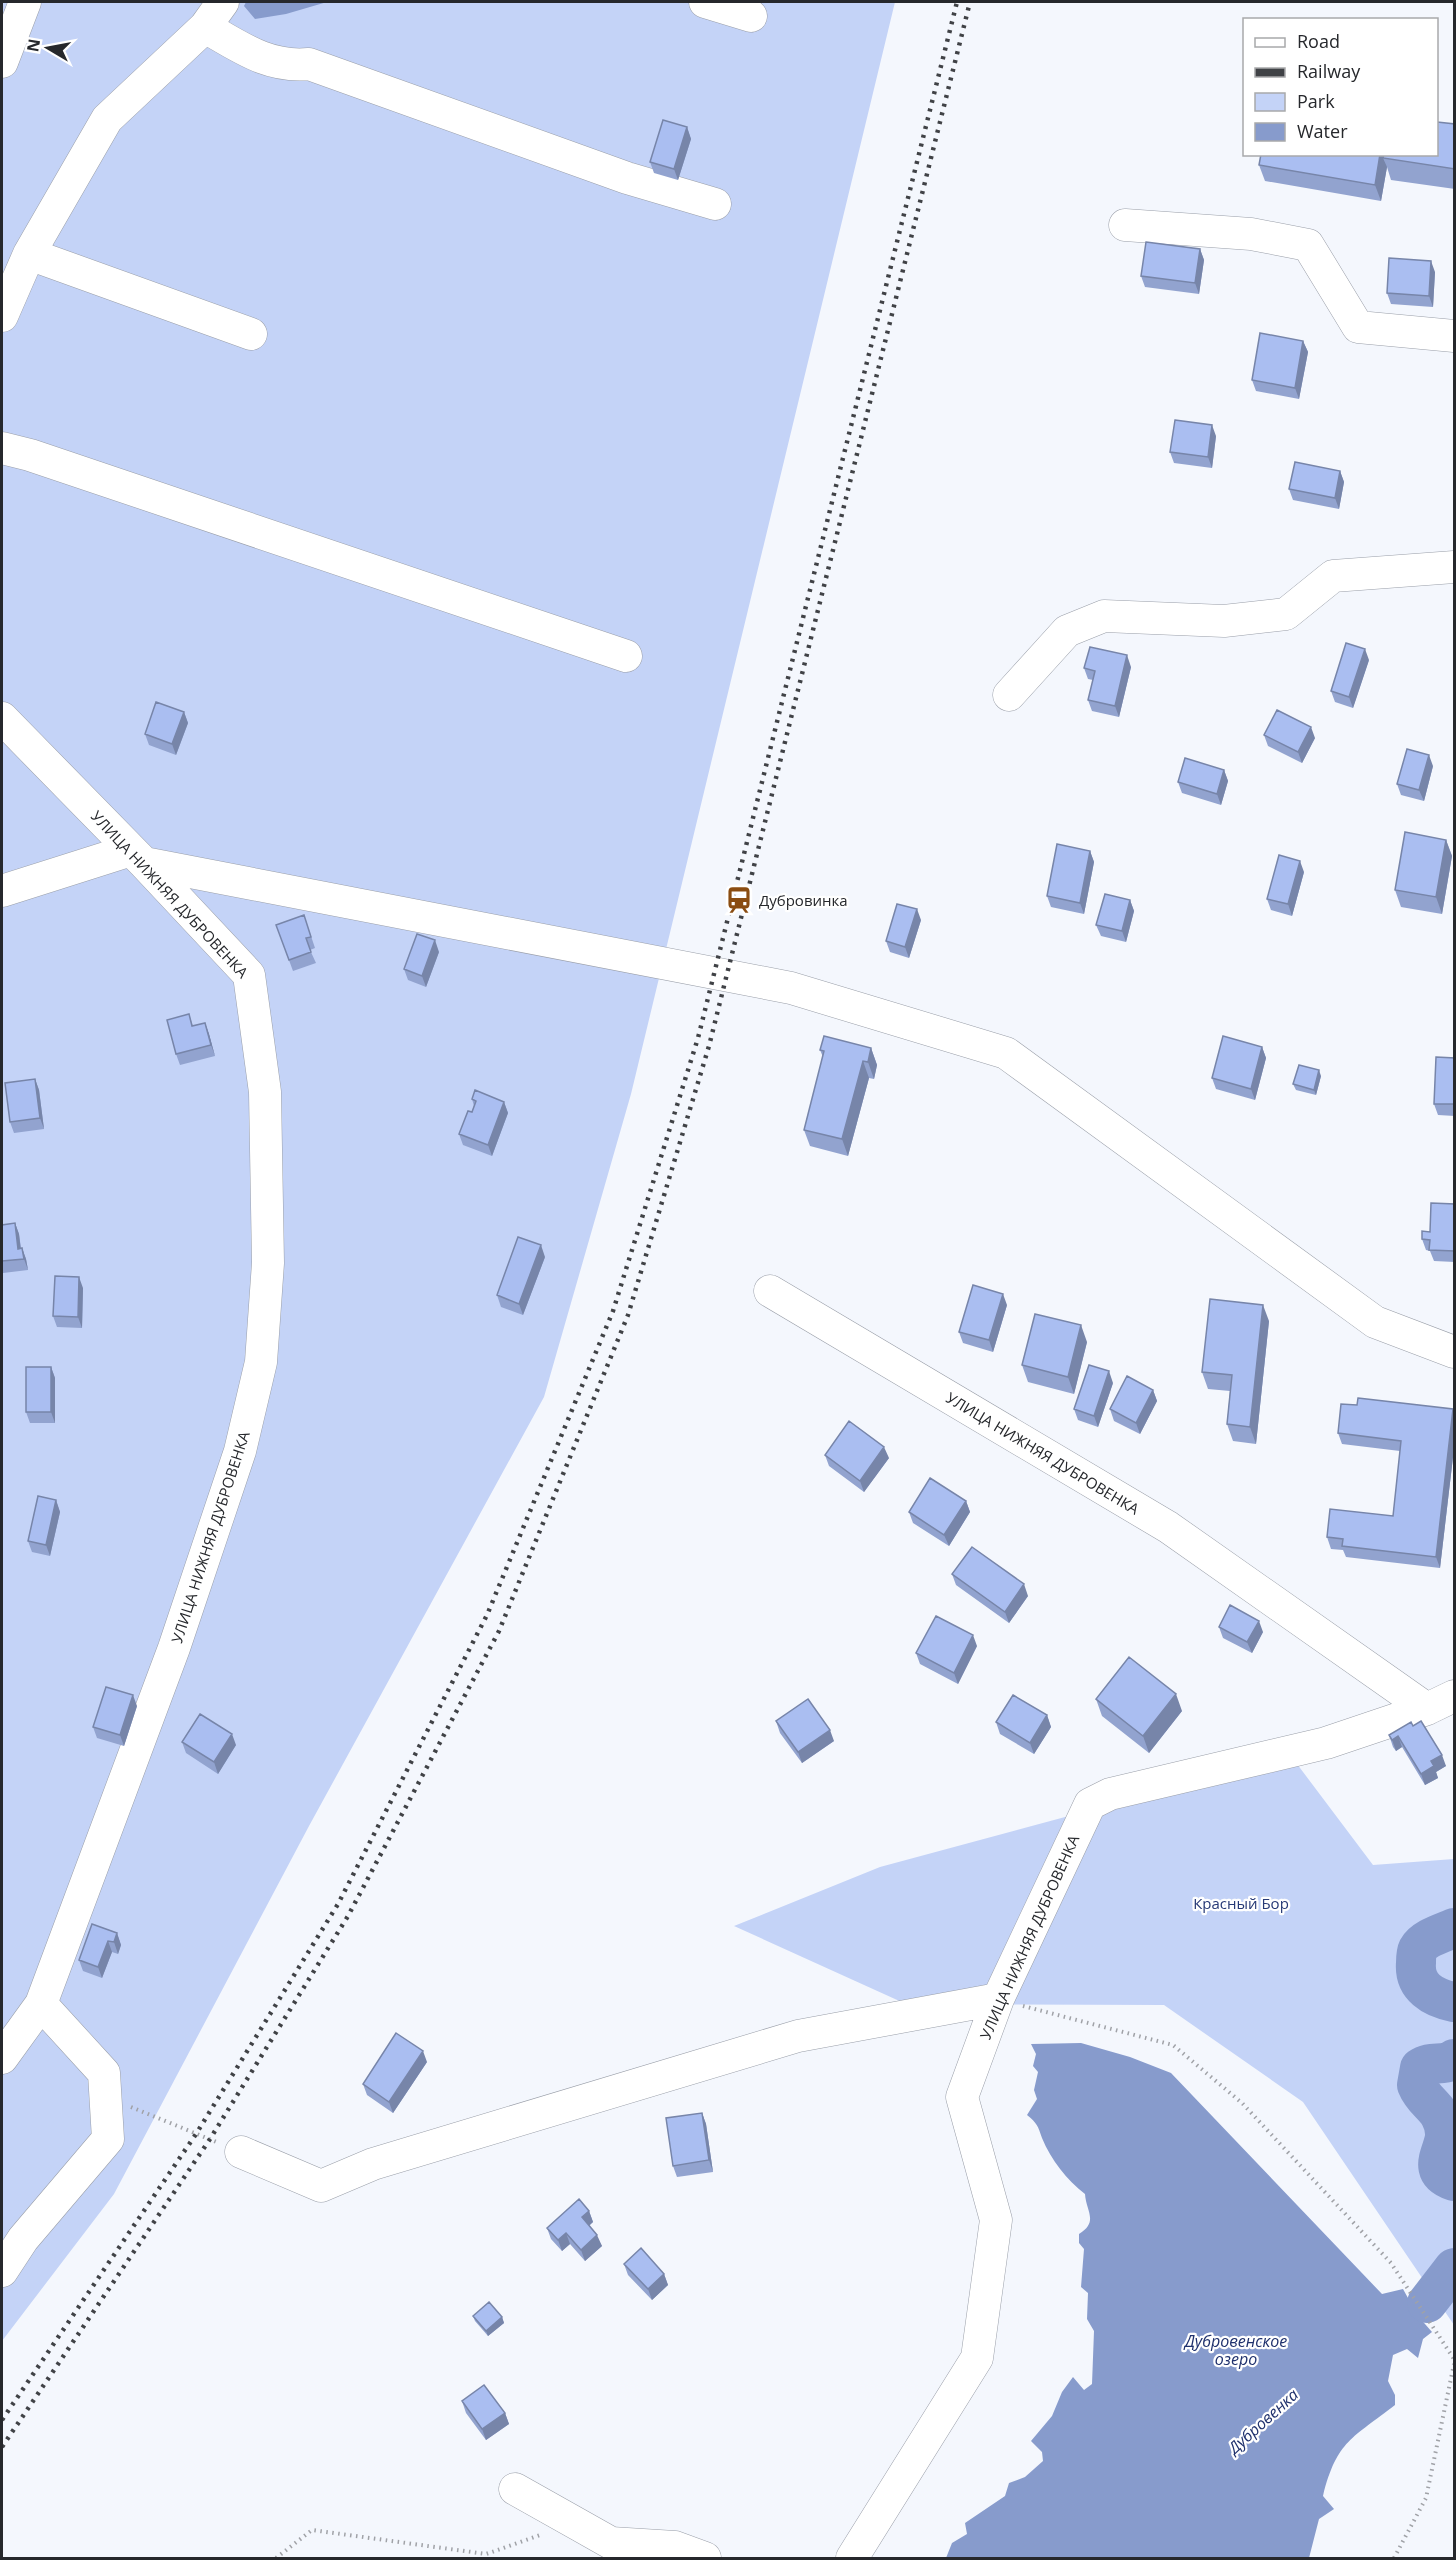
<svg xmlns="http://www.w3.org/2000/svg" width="1456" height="2560" viewBox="0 0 1456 2560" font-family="'Open Sans',sans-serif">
	<rect width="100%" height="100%" fill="#f4f7fd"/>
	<path fill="#c4d3f7" d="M 2,2 L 895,2 L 631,1094 L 544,1397 L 309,1826 L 114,2194 L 2,2341 Z
		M 1291,1756 L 1373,1865 L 1454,1859 L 1454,2325 L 1303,2102 L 1164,2005 L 906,2004 L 734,1926 L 880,1867 Z"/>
	<path fill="#879bcc" d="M 246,2 L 327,2 L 286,14 L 255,19 L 244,6 Z
		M 1081,2043 L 1130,2057 L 1171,2073 L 1382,2294 L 1403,2289 L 1418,2316 L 1432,2332 L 1423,2339 L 1418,2358 L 1407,2349 L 1393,2355 L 1388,2381 L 1395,2395 L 1395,2405 C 1353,2438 1337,2440 1323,2496 L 1334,2509 L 1319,2519 L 1309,2558 L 946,2558 L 952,2543 L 967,2534 L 965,2523 L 1005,2496 L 1009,2483 L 1025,2477 L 1043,2461 L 1042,2452 L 1031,2441 L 1052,2416 L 1062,2392 L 1073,2377 L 1084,2390 L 1092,2384 L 1094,2331 L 1087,2319 L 1088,2293 L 1081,2287 L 1084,2249 L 1079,2243 L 1079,2234 C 1099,2222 1086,2211 1085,2194 C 1067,2180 1051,2160 1042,2138 C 1038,2126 1037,2123 1027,2115 L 1037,2099 L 1034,2090 L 1038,2072 L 1033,2066 L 1036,2054 L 1031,2044 Z"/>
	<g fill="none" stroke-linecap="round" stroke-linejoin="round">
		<path stroke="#879bcc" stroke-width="40" d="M 1454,1928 C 1443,1933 1424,1938 1418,1949 C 1416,1953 1416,1959 1416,1963 C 1414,1987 1433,1998 1454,2002
			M 1454,2059 C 1443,2067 1431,2060 1420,2068 L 1417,2085 C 1425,2105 1443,2107 1445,2133 C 1446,2151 1424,2171 1454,2181
			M 1427,2303 L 1454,2268"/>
		<defs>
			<path id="minor" d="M 705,2 L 751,16
				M 205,27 C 240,47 268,68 309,64 L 627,178 L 715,204
				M 2,62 L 25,2
				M 1125,225 L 1251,234 L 1308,245 L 1358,327 L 1454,336
				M 29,254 L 251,334
				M 2,316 L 29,254 L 107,119 L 205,27 L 223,2
				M 2,448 L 30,455 L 626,656
				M 1009,695 L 1067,631 L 1104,616 L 1224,621 L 1286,614 L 1333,576 L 1454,567
				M 2,718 L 144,863 L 249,975 L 265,1092 L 268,1263 L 261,1362 L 240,1451 L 174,1648 L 41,2004 L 2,2058
				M 144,863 L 791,988 L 1006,1053 L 1375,1322 L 1454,1352
				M 2,891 L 131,850
				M 770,1291 L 1168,1527 L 1427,1709
				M 241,2152 L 321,2186 L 373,2164 L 798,2036 L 998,1999
				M 2,2271 L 23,2239 L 108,2139 L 104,2073 L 41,2004
				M 515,2489 L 611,2543 L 675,2547 L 705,2558
				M 852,2558 L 977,2358 L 996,2220 L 962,2097 L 998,1999 L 1090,1804 L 1110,1794 L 1326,1743 L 1427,1709 L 1454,1696"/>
		</defs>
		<use href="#minor" stroke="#9a9fa9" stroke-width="33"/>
		<path stroke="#a0a2a7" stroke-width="4" stroke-dasharray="1.5 4.5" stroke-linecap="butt" d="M 1023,2006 L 1173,2045 L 1242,2103 L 1391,2263 L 1454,2359
			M 131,2107 L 219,2143
			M 276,2558 L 312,2530 L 486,2554 L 543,2534
			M 1394,2558 L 1426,2498 L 1454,2364"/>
		<use href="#minor" stroke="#fff" stroke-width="32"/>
		<path stroke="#404246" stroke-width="4.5" stroke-dasharray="3 6" stroke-linecap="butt" d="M 2,2420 L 196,2134 L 338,1904 L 487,1615 L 613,1311 L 698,1038 L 957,2
			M 2,2447 L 210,2139 L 348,1916 L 499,1631 L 628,1315 L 709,1046 L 970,2"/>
	</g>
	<path fill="#92a3cf" d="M 1455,124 L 1455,189 L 1391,180 L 1387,167 L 1381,201 L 1265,181 L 1259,165 L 1437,154 Z
		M 687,127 L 691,139 L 678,180 L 654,173 L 650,162 Z
		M 1200,249 L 1204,260 L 1199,294 L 1145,287 L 1141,276 Z
		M 1435,272 L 1433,307 L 1391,304 L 1387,293 Z
		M 1303,341 L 1308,352 L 1299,399 L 1256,391 L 1252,380 Z
		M 1216,436 L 1212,468 L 1174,463 L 1170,452 Z
		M 1340,471 L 1344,482 L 1339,509 L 1293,500 L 1289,489 Z
		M 1369,660 L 1353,708 L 1335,702 L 1331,691 Z
		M 1131,667 L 1119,717 L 1092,711 L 1088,700 L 1093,680 L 1088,679 L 1084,668 Z
		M 184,712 L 188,723 L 176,755 L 149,745 L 145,734 Z
		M 1264,735 L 1315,738 L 1302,763 L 1268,746 Z
		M 1433,766 L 1424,801 L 1401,795 L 1397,784 Z
		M 1224,770 L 1228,781 L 1221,805 L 1182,793 L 1178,782 Z
		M 1446,840 L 1452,856 L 1442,914 L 1401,907 L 1395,890 Z
		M 1090,851 L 1094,862 L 1084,914 L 1051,907 L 1047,896 Z
		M 1304,872 L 1292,916 L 1271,910 L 1267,899 Z
		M 1130,900 L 1134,911 L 1126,942 L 1101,936 L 1096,925 Z
		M 304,915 L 315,948 L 310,950 L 316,963 L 293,971 L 276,925 Z
		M 921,920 L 909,958 L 890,952 L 886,941 Z
		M 439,952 L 426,987 L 408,980 L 404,969 Z
		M 189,1014 L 193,1026 L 205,1023 L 209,1034 L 215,1056 L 180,1065 L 176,1054 Z
		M 1262,1047 L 1266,1058 L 1255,1100 L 1216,1089 L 1212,1078 Z
		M 871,1048 L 877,1065 L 874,1079 L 869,1078 L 848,1156 L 810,1146 L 804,1130 L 823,1057 L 820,1050 Z
		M 1455,1058 L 1455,1116 L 1438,1115 L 1434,1104 Z
		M 1321,1076 L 1316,1095 L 1296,1090 L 1293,1084 Z
		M 35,1079 L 39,1090 L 44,1129 L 14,1133 L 10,1122 Z
		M 472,1099 L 504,1102 L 508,1113 L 492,1156 L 463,1145 L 459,1134 L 472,1112 L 474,1106 Z
		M 1455,1204 L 1455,1262 L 1434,1261 L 1430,1251 L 1426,1250 L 1422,1239 L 1430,1232 Z
		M 15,1223 L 19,1234 L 21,1248 L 22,1248 L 26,1259 L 28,1270 L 3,1273 L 2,1269 L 2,1225 Z
		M 545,1257 L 523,1315 L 501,1307 L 497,1295 Z
		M 83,1288 L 82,1328 L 57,1327 L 53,1316 Z
		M 1007,1305 L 993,1352 L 963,1343 L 959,1332 Z
		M 1269,1321 L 1256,1444 L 1233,1441 L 1227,1424 L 1230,1391 L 1208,1389 L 1202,1372 Z
		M 1087,1342 L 1074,1394 L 1028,1382 L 1022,1365 Z
		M 51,1367 L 55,1378 L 55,1423 L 30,1423 L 26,1412 Z
		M 1113,1383 L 1098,1427 L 1078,1420 L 1074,1409 Z
		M 1153,1390 L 1157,1401 L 1140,1434 L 1114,1421 L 1110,1409 Z
		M 1357,1405 L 1453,1409 L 1455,1413 L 1455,1440 L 1440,1568 L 1346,1557 L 1343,1550 L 1331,1549 L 1327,1537 L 1393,1516 L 1400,1451 L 1342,1444 L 1338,1433 Z
		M 825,1455 L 889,1458 L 864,1492 L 829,1466 Z
		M 56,1500 L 60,1512 L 50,1556 L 32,1552 L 28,1541 Z
		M 966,1501 L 970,1512 L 949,1546 L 913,1523 L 909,1512 Z
		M 952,1574 L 1028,1596 L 1009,1623 L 956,1585 Z
		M 1219,1627 L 1263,1632 L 1252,1653 L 1223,1638 Z
		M 977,1646 L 958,1684 L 920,1664 L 916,1653 Z
		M 1096,1699 L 1182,1711 L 1149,1753 L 1102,1716 Z
		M 137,1706 L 124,1746 L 97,1738 L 93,1727 Z
		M 1047,1715 L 1051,1727 L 1034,1754 L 1000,1734 L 996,1722 Z
		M 776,1721 L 834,1741 L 802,1763 L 780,1733 Z
		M 1413,1726 L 1446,1766 L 1436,1772 L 1438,1778 L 1425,1785 L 1402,1747 L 1396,1751 L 1393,1747 L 1389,1735 Z
		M 182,1742 L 236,1745 L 218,1774 L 186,1753 Z
		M 117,1933 L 121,1945 L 118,1954 L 112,1952 L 102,1978 L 83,1971 L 79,1960 Z
		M 427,2062 L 393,2113 L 367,2095 L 363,2084 Z
		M 702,2113 L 706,2124 L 713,2172 L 677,2177 L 673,2166 Z
		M 589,2211 L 593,2222 L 589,2226 L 602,2246 L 585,2261 L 570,2244 L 562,2251 L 551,2239 L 547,2228 Z
		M 624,2264 L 664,2274 L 668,2285 L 652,2300 L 628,2275 Z
		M 473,2316 L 502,2317 L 504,2323 L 488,2336 L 475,2321 Z
		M 462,2401 L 505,2413 L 509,2424 L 486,2440 L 466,2413 Z"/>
	<path fill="#7785a9" d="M 687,127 L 691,139 L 678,180 L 674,169 Z
		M 1380,154 L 1386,154 L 1383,158 L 1387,167 L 1381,201 L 1375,185 Z
		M 1200,249 L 1204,260 L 1199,294 L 1195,283 Z
		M 1431,261 L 1435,272 L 1433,307 L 1429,296 Z
		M 1303,341 L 1308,352 L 1299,399 L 1295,388 Z
		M 1212,425 L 1216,436 L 1212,468 L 1208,457 Z
		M 1340,471 L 1344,482 L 1339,509 L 1335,498 Z
		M 1365,649 L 1369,660 L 1353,708 L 1349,697 Z
		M 1127,655 L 1131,667 L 1119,717 L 1115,706 Z
		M 184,712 L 188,723 L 176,755 L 172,744 Z
		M 1311,727 L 1315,738 L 1302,763 L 1298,752 Z
		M 1429,755 L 1433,766 L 1424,801 L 1419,790 Z
		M 1224,770 L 1228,781 L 1221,805 L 1217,794 Z
		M 1446,840 L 1452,856 L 1442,914 L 1436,897 Z
		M 1090,851 L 1094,862 L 1084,914 L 1080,903 Z
		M 1300,861 L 1304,872 L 1292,916 L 1288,904 Z
		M 1130,900 L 1134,911 L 1126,942 L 1122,931 Z
		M 917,909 L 921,920 L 909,958 L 905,947 Z
		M 435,940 L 439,952 L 426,987 L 422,976 Z
		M 205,1023 L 209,1034 L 215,1056 L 211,1045 Z
		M 1262,1047 L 1266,1058 L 1255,1100 L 1251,1089 Z
		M 871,1048 L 877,1065 L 874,1079 L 868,1062 Z
		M 863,1061 L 869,1078 L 848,1156 L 842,1139 Z
		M 1319,1070 L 1321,1076 L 1316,1095 L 1314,1090 Z
		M 35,1079 L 39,1090 L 44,1129 L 40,1118 Z
		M 504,1102 L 508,1113 L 492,1156 L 488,1145 Z
		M 15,1223 L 19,1234 L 22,1260 L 18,1249 Z
		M 541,1245 L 545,1257 L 523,1315 L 519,1304 Z
		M 22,1248 L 26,1259 L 28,1270 L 24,1259 Z
		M 79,1277 L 83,1288 L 82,1328 L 78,1317 Z
		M 1003,1294 L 1007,1305 L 993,1352 L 989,1340 Z
		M 1263,1305 L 1269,1321 L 1256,1444 L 1250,1427 Z
		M 1081,1325 L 1087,1342 L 1074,1394 L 1068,1377 Z
		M 51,1367 L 55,1378 L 55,1423 L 51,1412 Z
		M 1109,1371 L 1113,1383 L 1098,1427 L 1094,1416 Z
		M 1153,1390 L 1157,1401 L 1140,1434 L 1136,1423 Z
		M 1453,1409 L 1455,1413 L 1455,1440 L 1440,1568 L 1436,1557 Z
		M 884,1447 L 889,1458 L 864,1492 L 860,1481 Z
		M 56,1500 L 60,1512 L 50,1556 L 46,1545 Z
		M 966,1501 L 970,1512 L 949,1546 L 944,1535 Z
		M 1024,1584 L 1028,1596 L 1009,1623 L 1005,1612 Z
		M 1259,1621 L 1263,1632 L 1252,1653 L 1247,1642 Z
		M 973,1635 L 977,1646 L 958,1684 L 954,1673 Z
		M 1176,1694 L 1182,1711 L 1149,1753 L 1143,1736 Z
		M 133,1695 L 137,1706 L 124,1746 L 120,1735 Z
		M 1047,1715 L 1051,1727 L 1034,1754 L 1030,1743 Z
		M 830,1730 L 834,1741 L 802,1763 L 798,1752 Z
		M 232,1734 L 236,1745 L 218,1774 L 214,1762 Z
		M 1398,1736 L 1402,1747 L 1396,1751 L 1392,1740 Z
		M 1442,1755 L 1446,1766 L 1436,1772 L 1438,1778 L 1425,1785 L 1421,1774 L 1431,1761 Z
		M 117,1933 L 121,1945 L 118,1954 L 114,1942 Z
		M 108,1941 L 112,1952 L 102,1978 L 98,1967 Z
		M 423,2051 L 427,2062 L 393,2113 L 389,2102 Z
		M 702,2113 L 706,2124 L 713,2172 L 709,2160 Z
		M 589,2211 L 593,2222 L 586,2228 L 582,2217 Z
		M 566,2233 L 570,2244 L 562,2251 L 558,2240 Z
		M 597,2235 L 602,2246 L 585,2261 L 581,2250 Z
		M 664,2274 L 668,2285 L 652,2300 L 648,2289 Z
		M 502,2317 L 504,2323 L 488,2336 L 486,2331 Z
		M 505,2413 L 509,2424 L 486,2440 L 482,2429 Z"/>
	<path fill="#aabef1" stroke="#7785a9" stroke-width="1.5" d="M 663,120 L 687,127 L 674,169 L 650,162 Z
		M 1437,122 L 1455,124 L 1455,169 L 1383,158 L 1384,154 L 1437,154 Z
		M 1261,154 L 1380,154 L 1375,185 L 1259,165 Z
		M 1146,242 L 1200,249 L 1195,283 L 1141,276 Z
		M 1389,258 L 1431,261 L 1429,296 L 1387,293 Z
		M 1260,333 L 1303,341 L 1295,388 L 1252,380 Z
		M 1175,420 L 1212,425 L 1208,457 L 1170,452 Z
		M 1295,462 L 1340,471 L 1335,498 L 1289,489 Z
		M 1346,643 L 1365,649 L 1349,697 L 1331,691 Z
		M 1090,647 L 1127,655 L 1115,706 L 1088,700 L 1095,671 L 1084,668 Z
		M 156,702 L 184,712 L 172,744 L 145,734 Z
		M 1277,710 L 1311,727 L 1298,752 L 1264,735 Z
		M 1407,749 L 1429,755 L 1419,790 L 1397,784 Z
		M 1185,758 L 1224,770 L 1217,794 L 1178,782 Z
		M 1405,832 L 1446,840 L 1436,897 L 1395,890 Z
		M 1057,844 L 1090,851 L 1080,903 L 1047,896 Z
		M 1279,855 L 1300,861 L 1288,904 L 1267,899 Z
		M 1105,894 L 1130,900 L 1122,931 L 1096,925 Z
		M 897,904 L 917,909 L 905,947 L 886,941 Z
		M 304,915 L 311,937 L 306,938 L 311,952 L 289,960 L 276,925 Z
		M 417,934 L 435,940 L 422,976 L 404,969 Z
		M 189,1014 L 192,1026 L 205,1023 L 211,1045 L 176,1054 L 167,1020 Z
		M 824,1036 L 871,1048 L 868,1062 L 863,1061 L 842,1139 L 804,1130 L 824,1051 L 820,1050 Z
		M 1223,1036 L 1262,1047 L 1251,1089 L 1212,1078 Z
		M 1436,1057 L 1455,1058 L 1455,1104 L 1434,1104 Z
		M 1299,1065 L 1319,1070 L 1314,1090 L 1293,1084 Z
		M 35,1079 L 40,1118 L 10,1122 L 5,1083 Z
		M 475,1090 L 504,1102 L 488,1145 L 459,1134 L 468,1111 L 472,1112 L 476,1101 L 472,1099 Z
		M 1431,1203 L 1455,1204 L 1455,1251 L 1429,1250 L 1430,1240 L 1422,1239 L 1422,1231 L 1430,1232 Z
		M 15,1223 L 18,1249 L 22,1248 L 24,1259 L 2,1261 L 2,1225 Z
		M 518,1237 L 541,1245 L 519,1304 L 497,1295 Z
		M 55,1276 L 79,1277 L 78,1317 L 53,1316 Z
		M 973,1285 L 1003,1294 L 989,1340 L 959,1332 Z
		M 1210,1299 L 1263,1305 L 1250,1427 L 1227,1424 L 1232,1375 L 1202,1372 Z
		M 1035,1314 L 1081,1325 L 1068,1377 L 1022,1365 Z
		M 1089,1365 L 1109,1371 L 1094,1416 L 1074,1409 Z
		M 26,1367 L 51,1367 L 51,1412 L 26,1412 Z
		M 1127,1376 L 1153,1390 L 1136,1423 L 1110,1409 Z
		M 1358,1398 L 1453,1409 L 1436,1557 L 1342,1546 L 1343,1539 L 1327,1537 L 1330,1509 L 1393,1516 L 1401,1441 L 1338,1433 L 1341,1404 L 1357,1405 Z
		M 849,1421 L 884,1447 L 860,1481 L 825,1455 Z
		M 930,1478 L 966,1501 L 944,1535 L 909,1512 Z
		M 38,1496 L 56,1500 L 46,1545 L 28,1541 Z
		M 972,1547 L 1024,1584 L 1005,1612 L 952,1574 Z
		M 1230,1605 L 1259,1621 L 1247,1642 L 1219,1627 Z
		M 936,1616 L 973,1635 L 954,1673 L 916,1653 Z
		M 1129,1657 L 1176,1694 L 1143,1736 L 1096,1699 Z
		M 106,1687 L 133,1695 L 120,1735 L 93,1727 Z
		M 1013,1695 L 1047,1715 L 1030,1743 L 996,1722 Z
		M 808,1699 L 830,1730 L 798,1752 L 776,1721 Z
		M 200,1714 L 232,1734 L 214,1762 L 182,1742 Z
		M 1421,1721 L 1442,1755 L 1431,1761 L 1434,1766 L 1421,1774 L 1398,1736 L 1392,1740 L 1389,1735 L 1411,1722 L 1413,1726 Z
		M 92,1924 L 117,1933 L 114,1942 L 108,1941 L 98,1967 L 79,1960 Z
		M 396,2033 L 423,2051 L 389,2102 L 363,2084 Z
		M 702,2113 L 709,2160 L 673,2166 L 666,2118 Z
		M 579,2199 L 589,2211 L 582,2217 L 597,2235 L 581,2250 L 566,2233 L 558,2240 L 547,2228 Z
		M 641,2248 L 664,2274 L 648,2289 L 624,2264 Z
		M 489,2302 L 502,2317 L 486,2331 L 473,2316 Z
		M 484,2385 L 505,2413 L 482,2429 L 462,2401 Z"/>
	<defs>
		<symbol id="station-bare" viewBox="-9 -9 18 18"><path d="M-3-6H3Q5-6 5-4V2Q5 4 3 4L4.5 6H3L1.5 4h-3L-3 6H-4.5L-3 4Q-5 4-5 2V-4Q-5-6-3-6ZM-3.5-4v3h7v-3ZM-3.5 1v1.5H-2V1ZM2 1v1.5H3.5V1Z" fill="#8a4c11" stroke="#fff" stroke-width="2.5" paint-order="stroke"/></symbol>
	</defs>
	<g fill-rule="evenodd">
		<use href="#station-bare" x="720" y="881" width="38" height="38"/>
	</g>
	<g text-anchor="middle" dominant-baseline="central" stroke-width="4.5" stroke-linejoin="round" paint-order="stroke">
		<g font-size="15" fill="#26282c" stroke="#fff">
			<text transform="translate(170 894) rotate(47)">УЛИЦА НИЖНЯЯ ДУБРОВЕНКА</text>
			<text transform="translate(1043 1453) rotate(31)">УЛИЦА НИЖНЯЯ ДУБРОВЕНКА</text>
			<text transform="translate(210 1537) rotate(-72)">УЛИЦА НИЖНЯЯ ДУБРОВЕНКА</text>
			<text transform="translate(1029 1937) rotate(-66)">УЛИЦА НИЖНЯЯ ДУБРОВЕНКА</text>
		</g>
		<g font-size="15" fill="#26282c" stroke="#fff" text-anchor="start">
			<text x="759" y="900">Дубровинка</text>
		</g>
		<g font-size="15" fill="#263976" stroke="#fff">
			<text x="1241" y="1903">Красный Бор</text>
		</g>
		<g font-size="16" font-style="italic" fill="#1f316d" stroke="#fff">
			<text x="1236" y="2341">Дубровенское<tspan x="1236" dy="18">озеро</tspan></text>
			<text transform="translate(1263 2421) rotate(-42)">Дубровенка</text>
		</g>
	</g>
	<rect width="1456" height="2560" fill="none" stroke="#26282c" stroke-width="6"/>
	<rect x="1243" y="18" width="195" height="138" fill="#ffffff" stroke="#a8a9ab" stroke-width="1.5"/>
	<rect x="1255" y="38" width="30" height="9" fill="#ffffff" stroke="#a8a9ab" stroke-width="1.5"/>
	<text x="1297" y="48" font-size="18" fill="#26282c">Road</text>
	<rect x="1255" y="68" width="30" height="9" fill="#404246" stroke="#a8a9ab" stroke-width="1.5"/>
	<text x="1297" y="78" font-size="18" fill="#26282c">Railway</text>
	<rect x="1255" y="93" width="30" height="18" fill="#c4d3f7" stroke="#a8a9ab" stroke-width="1.5"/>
	<text x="1297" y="108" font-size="18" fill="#26282c">Park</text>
	<rect x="1255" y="123" width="30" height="18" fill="#879bcc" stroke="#a8a9ab" stroke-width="1.5"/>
	<text x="1297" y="138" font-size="18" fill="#26282c">Water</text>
	<g transform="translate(48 48) rotate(280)" stroke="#ffffff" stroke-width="4.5" paint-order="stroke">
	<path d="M0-4.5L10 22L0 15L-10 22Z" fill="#26282c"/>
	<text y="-9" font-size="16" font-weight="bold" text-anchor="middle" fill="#26282c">N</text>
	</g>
</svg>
